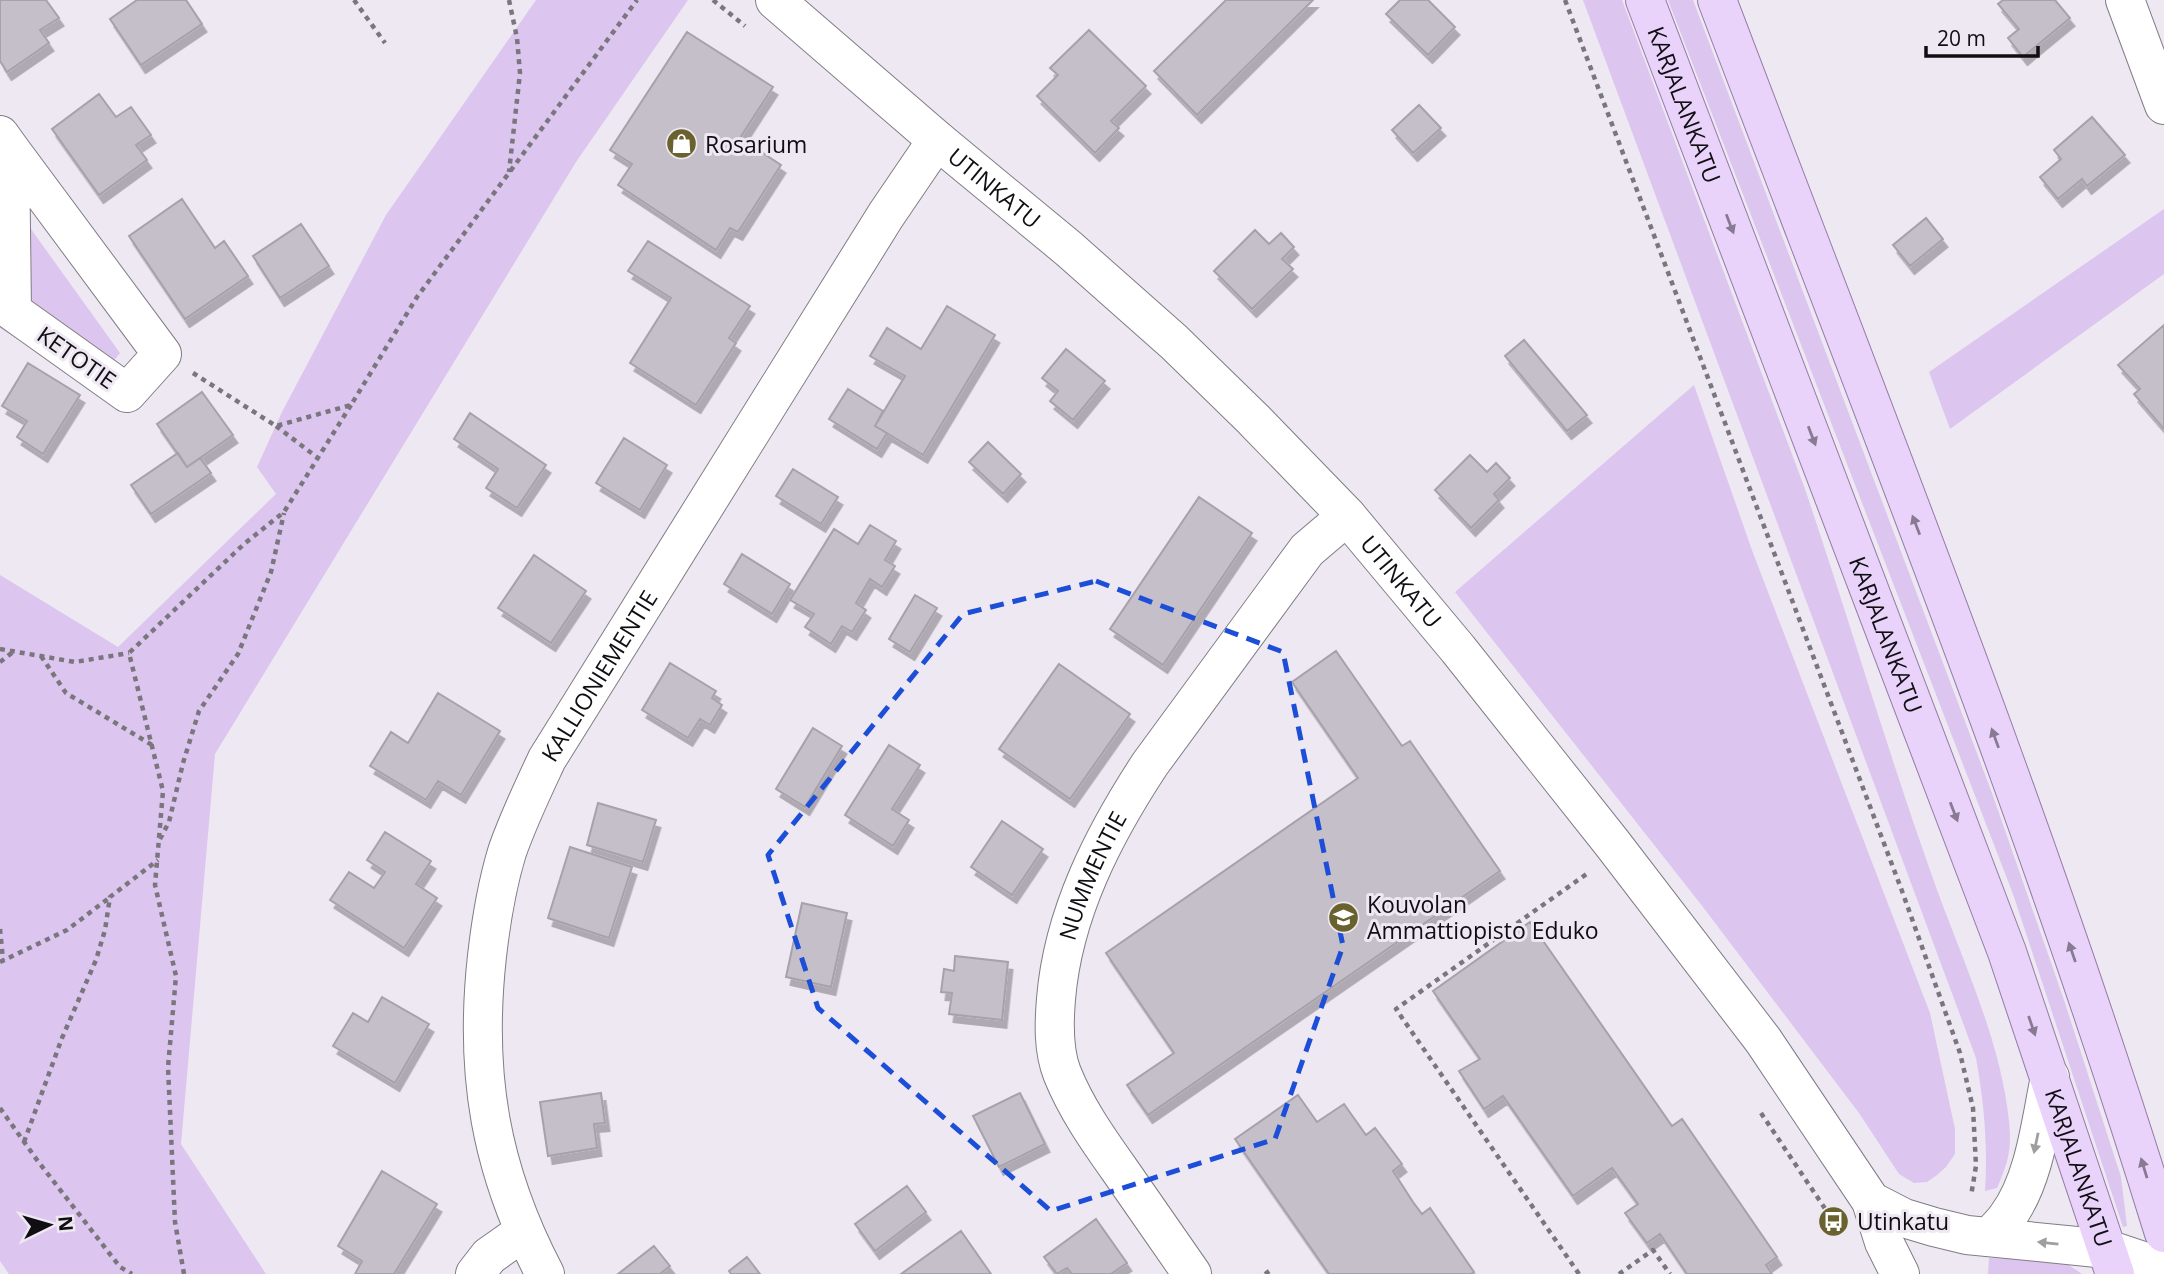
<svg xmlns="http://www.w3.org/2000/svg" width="2164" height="1274" viewBox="0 0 2164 1274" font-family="'Open Sans',sans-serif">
	<defs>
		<filter id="shadow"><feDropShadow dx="4.5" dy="8" stdDeviation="0" flood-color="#0004"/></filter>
	</defs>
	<rect width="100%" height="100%" fill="#eee8f3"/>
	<path fill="#dcc5ee" d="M 536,0 L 688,0 L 576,162 L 215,754 L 181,1144 L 266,1274 L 9,1274 L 0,1261 L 0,575 L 118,647 L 276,494 L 257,467 L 282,412 L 386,215 Z
		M 1583,0 L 1622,0 L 1805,489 C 1848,616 1886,746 1931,873 C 1959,954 2000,1035 2009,1121 C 2012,1149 2008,1163 1997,1188 L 1985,1191 C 1988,1145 1984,1103 1976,1058 Z
		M 1668,0 L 1693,0 L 1992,793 L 2065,1003 L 2121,1177 L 2127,1226 L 2123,1227 L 2013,894 Z
		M 0,186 L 120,353 L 93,387 L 0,328 Z
		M 2164,209 L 2164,274 L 1950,429 L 1929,372 Z
		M 1694,385 L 1753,553 L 1930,1013 L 1955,1129 L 1955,1154 L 1946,1167 L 1937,1175 L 1927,1182 L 1914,1183 L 1899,1174 L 1859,1113 L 1703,907 L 1455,592 Z
		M 1989,1258 L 2063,1261 L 2082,1274 L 1988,1274 Z"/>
	<path fill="#c5bfca" stroke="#a7a1ac" stroke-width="2" filter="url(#shadow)" d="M 0,0 L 46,0 L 59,18 L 40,30 L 49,43 L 7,72 L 0,61 Z
		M 137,0 L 186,0 L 202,24 L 141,65 L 110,19 Z
		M 1226,0 L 1313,0 L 1197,115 L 1154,71 Z
		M 1400,0 L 1428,0 L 1455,27 L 1428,55 L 1386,14 Z
		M 2003,0 L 2055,0 L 2070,18 L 2023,57 L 2008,38 L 2019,29 L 1998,4 Z
		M 1089,30 L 1146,86 L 1111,121 L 1119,128 L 1095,153 L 1037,96 L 1058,75 L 1050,68 Z
		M 687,32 L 773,87 L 740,138 L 781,165 L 738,232 L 730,228 L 716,250 L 618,185 L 632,164 L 610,150 Z
		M 99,94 L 116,117 L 131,107 L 151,135 L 136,145 L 147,160 L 99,195 L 52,129 Z
		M 1419,105 L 1441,128 L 1413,153 L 1392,130 Z
		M 2092,117 L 2125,155 L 2087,186 L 2082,179 L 2058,199 L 2040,177 L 2061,159 L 2054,150 Z
		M 182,199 L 215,248 L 224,241 L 248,276 L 185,319 L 129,236 Z
		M 1926,218 L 1943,239 L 1910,266 L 1893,245 Z
		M 301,224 L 329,266 L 280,298 L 253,256 Z
		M 1255,230 L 1269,244 L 1281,233 L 1294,247 L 1282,259 L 1293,269 L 1252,309 L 1214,271 Z
		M 648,241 L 750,306 L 729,338 L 736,343 L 696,405 L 630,363 L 671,298 L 628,271 Z
		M 947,306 L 995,335 L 923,455 L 875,426 L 905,376 L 870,356 L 887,328 L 921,349 Z
		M 2164,325 L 2164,429 L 2134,394 L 2140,389 L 2118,365 Z
		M 1524,340 L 1587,415 L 1567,431 L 1505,356 Z
		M 1066,349 L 1105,381 L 1073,420 L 1050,401 L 1058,391 L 1042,378 Z
		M 28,363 L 80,395 L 43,454 L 17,437 L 27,421 L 2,406 Z
		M 848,389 L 883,411 L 875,426 L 887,433 L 877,449 L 829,419 Z
		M 202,392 L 233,435 L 187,467 L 157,424 Z
		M 470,413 L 546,465 L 517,508 L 486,488 L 498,469 L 454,439 Z
		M 624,438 L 667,465 L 640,510 L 596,483 Z
		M 988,442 L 1021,474 L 1003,494 L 969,462 Z
		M 178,453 L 187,467 L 200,458 L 211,473 L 151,514 L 131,485 Z
		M 1470,455 L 1487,472 L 1496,463 L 1510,478 L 1494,494 L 1499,500 L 1471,528 L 1435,490 Z
		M 793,469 L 838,497 L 821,524 L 776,496 Z
		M 1199,497 L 1252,533 L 1163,665 L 1110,629 Z
		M 870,525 L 896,541 L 885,560 L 895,566 L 882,587 L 870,579 L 856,603 L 866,610 L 852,632 L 842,626 L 831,644 L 805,627 L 814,614 L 790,600 L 834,529 L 858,544 Z
		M 742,554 L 790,584 L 772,614 L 724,584 Z
		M 534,555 L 586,591 L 551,643 L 498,608 Z
		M 915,595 L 937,608 L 910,652 L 889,639 Z
		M 1336,651 L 1402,746 L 1410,741 L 1500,871 L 1148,1115 L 1127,1085 L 1174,1053 L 1106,953 L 1358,778 L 1292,682 Z
		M 670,663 L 716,691 L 712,698 L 722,705 L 710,725 L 700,719 L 688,738 L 642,710 Z
		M 1059,664 L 1130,714 L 1070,799 L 999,749 Z
		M 438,693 L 500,731 L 461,795 L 438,781 L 426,800 L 370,766 L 391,732 L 408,743 Z
		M 813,728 L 842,746 L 805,807 L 776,789 Z
		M 889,745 L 920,765 L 892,809 L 909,820 L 893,846 L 845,815 Z
		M 598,803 L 656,820 L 643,862 L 587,845 Z
		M 1002,821 L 1043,849 L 1012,895 L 971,867 Z
		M 385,832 L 431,861 L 416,884 L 437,898 L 404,948 L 330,900 L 349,872 L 374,888 L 385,872 L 367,860 Z
		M 570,847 L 632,867 L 609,938 L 548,918 Z
		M 802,903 L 847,913 L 831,987 L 786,977 Z
		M 1530,922 L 1672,1126 L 1682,1119 L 1777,1257 L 1766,1265 L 1772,1274 L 1687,1274 L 1660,1234 L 1647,1243 L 1625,1213 L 1638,1204 L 1612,1168 L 1573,1196 L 1503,1096 L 1484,1109 L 1459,1071 L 1480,1059 L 1433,991 Z
		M 955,956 L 1008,962 L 1002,1020 L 949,1014 L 952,993 L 941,992 L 944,969 L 954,971 Z
		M 382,997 L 429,1024 L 395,1083 L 333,1046 L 353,1013 L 368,1022 Z
		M 601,1093 L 605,1123 L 594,1124 L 597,1148 L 548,1156 L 540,1102 Z
		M 1020,1093 L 1045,1144 L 999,1167 L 973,1116 Z
		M 1298,1095 L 1317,1122 L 1344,1104 L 1366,1135 L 1375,1128 L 1402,1164 L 1393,1171 L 1413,1202 L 1422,1214 L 1430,1208 L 1474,1272 L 1471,1274 L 1329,1274 L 1235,1139 Z
		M 382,1171 L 437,1204 L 394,1274 L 355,1274 L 362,1261 L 338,1246 Z
		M 907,1186 L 926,1212 L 875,1251 L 855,1224 Z
		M 1096,1219 L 1127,1263 L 1111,1274 L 1072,1274 L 1067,1268 L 1057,1274 L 1044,1257 Z
		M 961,1231 L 991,1274 L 901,1274 Z
		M 654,1246 L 670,1266 L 660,1274 L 618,1274 Z
		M 747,1257 L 760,1274 L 731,1274 L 729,1271 Z"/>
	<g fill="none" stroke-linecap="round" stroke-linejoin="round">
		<defs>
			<g id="minor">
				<path id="s1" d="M 775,0 L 937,140 L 1069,249 L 1174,342 L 1253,419 L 1347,516 L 1458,649 L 1612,843 L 1763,1040 L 1871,1201 L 1884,1242 L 1900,1274"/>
				<path d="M 2125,0 L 2164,105"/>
				<path d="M 0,135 L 10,149 L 162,354 L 127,393 L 12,311 L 10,149"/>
				<path d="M 1871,1201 L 1904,1218 L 1934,1227 L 1967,1235 L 2107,1249 L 2164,1268"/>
				<path d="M 1989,1237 C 1995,1231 2002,1224 2007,1217 C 2035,1180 2041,1120 2050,1077"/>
				<path d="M 475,1274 L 489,1256 L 523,1232"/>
				<path id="s2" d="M 545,1274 C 490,1169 474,1073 487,956 C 491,921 497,885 507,852 C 518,820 533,789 547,759 L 886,215 L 937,140"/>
				<path id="s3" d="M 1192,1274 C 1168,1239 1143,1204 1119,1169 C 1097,1138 1076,1108 1062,1073 C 1053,1050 1054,1023 1056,999 C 1063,913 1104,834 1150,764 L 1307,550 L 1347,516"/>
			</g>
			<g id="major">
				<path id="s4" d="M 1645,0 L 2007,952 L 2115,1274"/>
				<path d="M 1717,0 C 1872,409 2035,815 2164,1233"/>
			</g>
		</defs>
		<use href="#minor" stroke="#817c86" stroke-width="40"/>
		<use href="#major" stroke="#947ba6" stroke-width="40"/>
		<path stroke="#79767d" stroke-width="4.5" stroke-dasharray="5 5" stroke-linecap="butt" d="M 354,0 L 385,43
			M 509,0 L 517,38 L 520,73 L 509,172
			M 713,0 L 745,26
			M 1565,0 L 1902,891 L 1960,1053 L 1973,1108 L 1976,1166 L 1971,1196
			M 193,373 L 276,426 L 351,405 L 417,297 L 637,0
			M 276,426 L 318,458
			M 0,649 L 75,662 L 129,653
			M 41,656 L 66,693 L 152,745
			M 0,662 L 13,652
			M 160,839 L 169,822 L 183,763 L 199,711 L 238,654 L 271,572 L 284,513
			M 0,929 L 3,960
			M 0,962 L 67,930 L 109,898
			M 0,1108 L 37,1160 L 120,1267 L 132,1274
			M 1761,1113 L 1836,1225
			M 24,1142 L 62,1038 L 96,960 L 105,930 L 110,897 L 158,860
			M 184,1274 L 175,1222 L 168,1067 L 176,976 L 155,885 L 163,791 L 129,653 L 244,544 L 284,512 L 351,405
			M 1265,1274 L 1271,1270
			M 1579,1274 L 1396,1009 L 1588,873
			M 1619,1274 L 1653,1250 L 1670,1274"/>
		<use href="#minor" stroke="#fff" stroke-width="38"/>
		<use href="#major" stroke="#e9d3fa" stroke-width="38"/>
	</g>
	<defs><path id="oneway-solid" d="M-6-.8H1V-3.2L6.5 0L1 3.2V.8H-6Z" transform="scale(1.75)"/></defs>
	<g fill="#877a92">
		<use href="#oneway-solid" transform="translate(1730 224) rotate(69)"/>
		<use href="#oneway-solid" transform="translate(1812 436) rotate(69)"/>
		<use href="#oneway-solid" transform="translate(1916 525) rotate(-111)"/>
		<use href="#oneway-solid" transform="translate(1995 738) rotate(-110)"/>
		<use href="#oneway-solid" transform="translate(1954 812) rotate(69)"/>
		<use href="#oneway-solid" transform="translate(2072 952) rotate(-109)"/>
		<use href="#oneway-solid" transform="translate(2032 1026) rotate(71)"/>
		<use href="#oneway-solid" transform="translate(2144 1168) rotate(-107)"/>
	</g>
	<g fill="#9f9fa0">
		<use href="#oneway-solid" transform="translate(2036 1143) rotate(102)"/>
		<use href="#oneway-solid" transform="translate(2048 1243) rotate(-174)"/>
	</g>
	<path fill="none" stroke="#1d4ed8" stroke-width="5" stroke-dasharray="14 9" stroke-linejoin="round" d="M 1096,581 L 1283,652 L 1343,946 L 1275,1139 L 1051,1211 L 818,1008 L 768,855 L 963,614 Z"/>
	<defs>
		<symbol id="shop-disc" viewBox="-11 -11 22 22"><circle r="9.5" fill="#6a622e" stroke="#eee8f3"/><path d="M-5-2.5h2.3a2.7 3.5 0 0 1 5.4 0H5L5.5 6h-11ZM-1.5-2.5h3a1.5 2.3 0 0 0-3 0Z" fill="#fff"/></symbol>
		<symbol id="school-disc" viewBox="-11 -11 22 22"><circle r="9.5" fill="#6a622e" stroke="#eee8f3"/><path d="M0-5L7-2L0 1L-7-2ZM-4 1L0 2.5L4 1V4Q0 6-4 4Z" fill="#fff"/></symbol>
		<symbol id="bus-disc" viewBox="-11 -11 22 22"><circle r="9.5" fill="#6a622e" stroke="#eee8f3"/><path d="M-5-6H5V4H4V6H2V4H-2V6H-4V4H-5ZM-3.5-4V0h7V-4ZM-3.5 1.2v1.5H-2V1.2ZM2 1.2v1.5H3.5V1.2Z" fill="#fff"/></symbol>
	</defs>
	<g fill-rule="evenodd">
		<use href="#shop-disc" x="664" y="126" width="35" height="35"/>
		<use href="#school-disc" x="1326" y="900" width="35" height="35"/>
		<use href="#bus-disc" x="1816" y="1204" width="35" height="35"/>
	</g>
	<g text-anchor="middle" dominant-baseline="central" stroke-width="6" stroke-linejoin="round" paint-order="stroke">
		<g font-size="23" fill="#100e12" stroke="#eee8f3">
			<text stroke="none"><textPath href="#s4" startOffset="112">KARJALANKATU</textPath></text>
			<text stroke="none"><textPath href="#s1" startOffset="289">UTINKATU</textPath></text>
			<text transform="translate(77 357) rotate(35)">KETOTIE</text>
			<text stroke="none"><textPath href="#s1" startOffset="856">UTINKATU</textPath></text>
			<text stroke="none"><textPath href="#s4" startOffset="679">KARJALANKATU</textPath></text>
			<text stroke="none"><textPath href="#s2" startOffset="634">KALLIONIEMENTIE</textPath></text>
			<text stroke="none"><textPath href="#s3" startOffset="444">NUMMENTIE</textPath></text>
			<text stroke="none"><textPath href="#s4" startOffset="1246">KARJALANKATU</textPath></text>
		</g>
		<g font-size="23" fill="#100e12" stroke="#eee8f3" text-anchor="start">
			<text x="705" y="144">Rosarium</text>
			<text x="1367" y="904">Kouvolan<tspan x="1367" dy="26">Ammattiopisto Eduko</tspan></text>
			<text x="1857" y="1221">Utinkatu</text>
		</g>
	</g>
	<g transform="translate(49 1225) rotate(85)" stroke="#eee8f3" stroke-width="5" paint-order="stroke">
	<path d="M0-5L12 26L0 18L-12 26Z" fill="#100e12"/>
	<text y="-10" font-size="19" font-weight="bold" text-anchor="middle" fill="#100e12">N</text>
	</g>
	<path d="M1926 46v10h112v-10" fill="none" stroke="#100e12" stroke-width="3.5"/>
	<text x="1937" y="46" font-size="21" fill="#100e12" stroke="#eee8f3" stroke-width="5" paint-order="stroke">20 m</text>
</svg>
